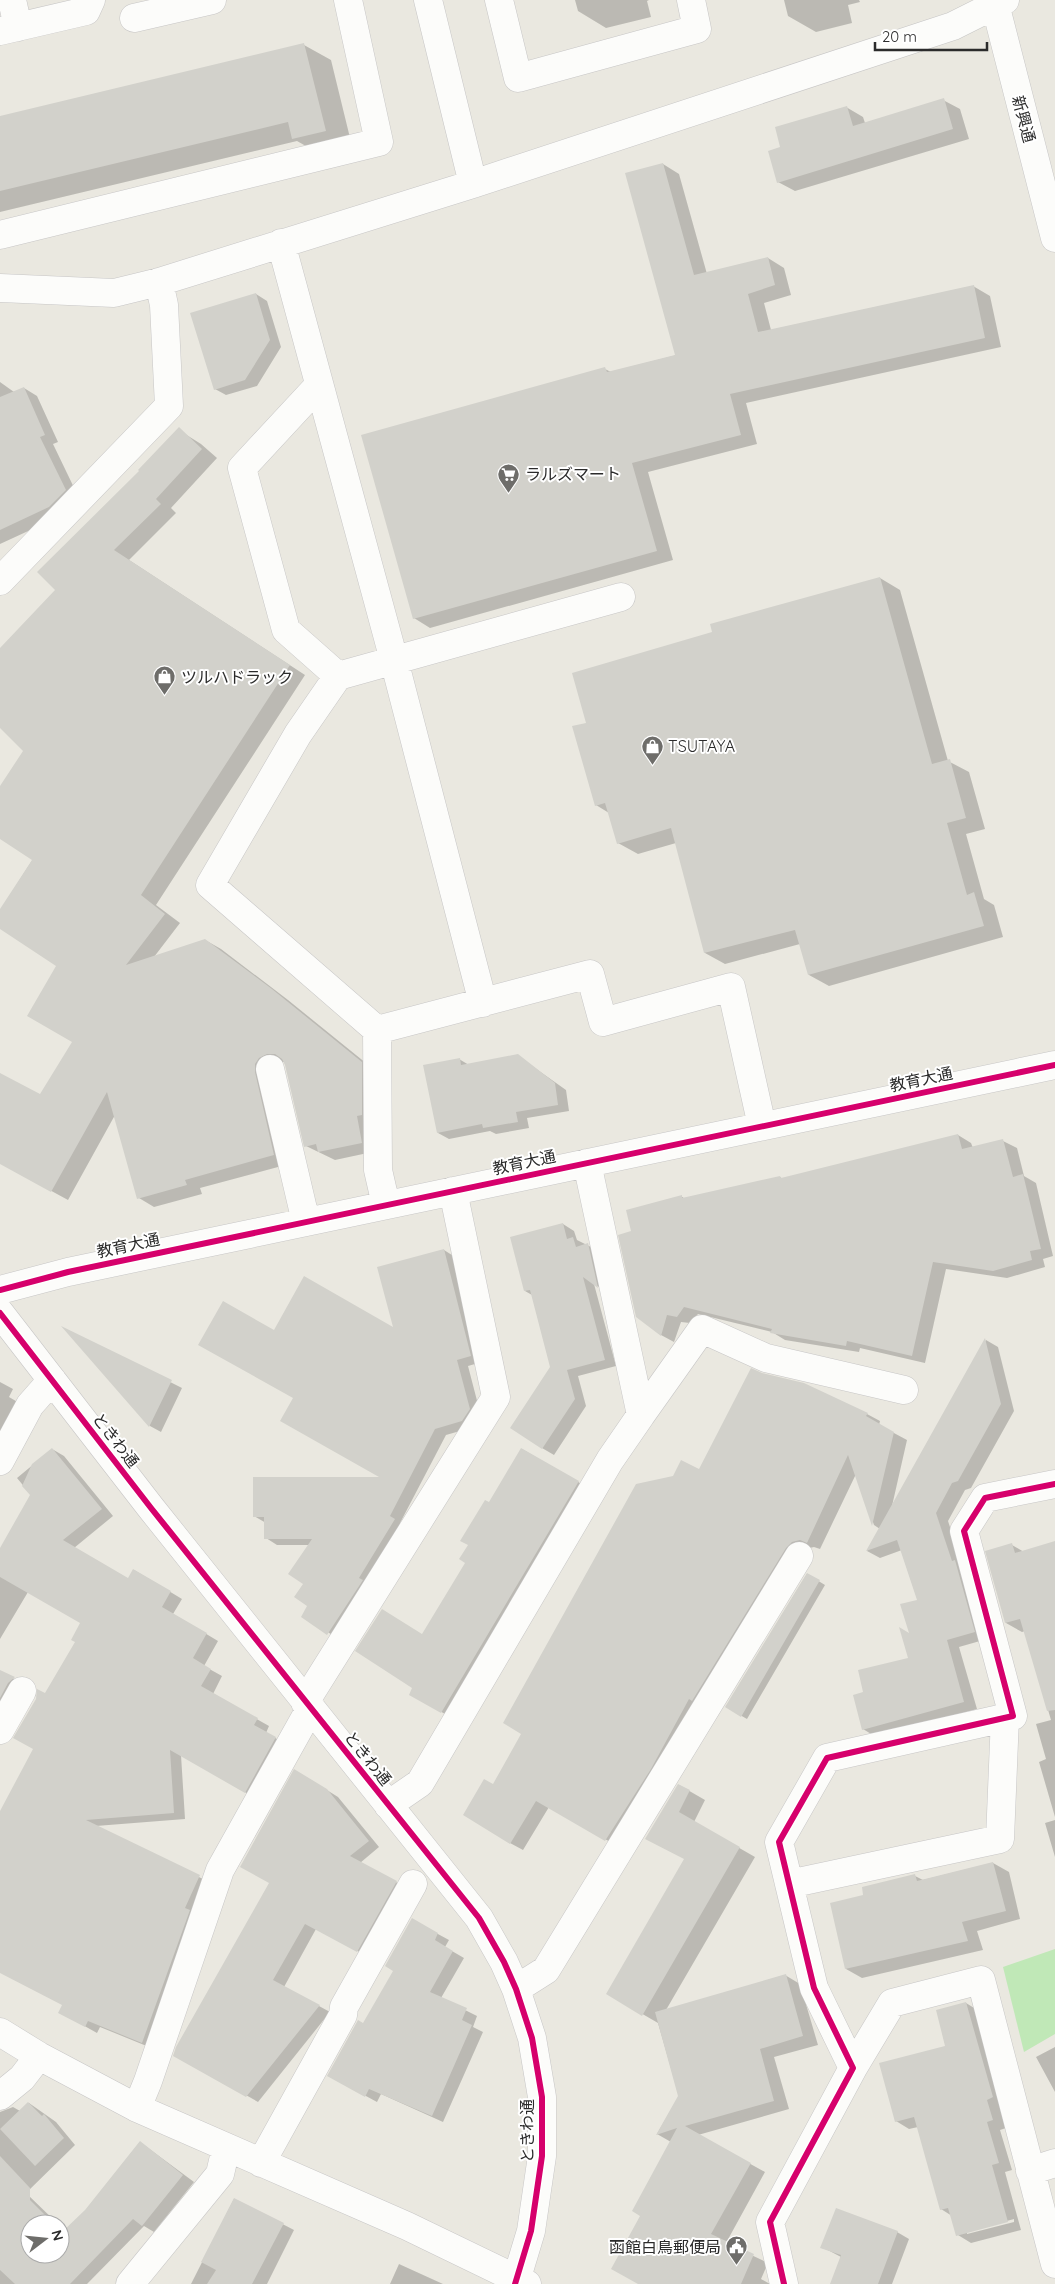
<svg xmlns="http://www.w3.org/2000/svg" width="1055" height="2284" viewBox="0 0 1055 2284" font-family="Quicksand,'Noto Sans JP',sans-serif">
	<rect width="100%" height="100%" fill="#eae8e0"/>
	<path fill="#c0e8b7" d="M 1055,1949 L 1055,2034 L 1024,2052 L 1003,1967 Z"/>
	<path fill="#0003" fill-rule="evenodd" d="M 575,0 L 649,0 L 647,1 L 651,17 L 606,28 L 578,11 Z
		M 784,0 L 859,0 L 860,2 L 848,5 L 852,23 L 816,32 L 788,16 Z
		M 304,45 L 331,60 L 352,146 L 320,154 L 297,141 L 0,212 L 0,117 Z
		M 943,100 L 960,109 L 969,139 L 795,191 L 778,182 L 782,148 L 846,107 L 863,117 L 865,123 Z
		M 663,164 L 679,174 L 707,274 L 768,258 L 784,268 L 791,295 L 764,303 L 771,330 L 973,286 L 990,296 L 1001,347 L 746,403 L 757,444 L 648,472 L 673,560 L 430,628 L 414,618 L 605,369 L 611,372 L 677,355 Z
		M 256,294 L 267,301 L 281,347 L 257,386 L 226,395 L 215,389 Z
		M 0,382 L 14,392 L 24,388 L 37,396 L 58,442 L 53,444 L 79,498 L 63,515 L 0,544 Z
		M 185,434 L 201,444 L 217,458 L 171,508 L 176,513 L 129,560 L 305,675 L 156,905 L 180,923 L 154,957 L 205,940 L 221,949 L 288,1000 L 377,1072 L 377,1151 L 335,1160 L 306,1146 L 285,1062 L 283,1062 L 275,1067 L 289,1164 L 200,1188 L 202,1194 L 154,1207 L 139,1198 L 115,1115 L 68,1200 L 0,1163 L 0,1077 L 41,1096 L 73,1042 L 58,966 L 0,927 L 0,911 L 33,859 L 0,838 L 0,789 L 24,751 L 0,664 L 0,650 L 57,590 Z
		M 880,578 L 900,590 L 948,761 L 969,772 L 985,829 L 966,834 L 984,899 L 994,905 L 1003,937 L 829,986 L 809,975 L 800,944 L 725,964 L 705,953 L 676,843 L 638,854 L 618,843 L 609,813 L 596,805 L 587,724 L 713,633 Z
		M 518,1056 L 566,1090 L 569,1111 L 527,1118 L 529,1128 L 496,1134 L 490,1131 L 449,1139 L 438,1133 L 459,1059 L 469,1065 Z
		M 958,1135 L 971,1143 L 973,1148 L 1003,1141 L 1017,1148 L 1024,1176 L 1036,1183 L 1053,1256 L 1043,1259 L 1045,1267 L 1007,1278 L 946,1269 L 925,1363 L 860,1348 L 859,1352 L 785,1340 L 772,1332 L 698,1314 L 690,1323 L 681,1322 L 674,1342 L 661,1335 L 633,1232 L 681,1196 L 685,1199 L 780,1177 L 783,1179 Z
		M 563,1224 L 574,1231 L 577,1240 L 599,1251 L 608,1292 L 594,1284 L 616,1366 L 578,1376 L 586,1406 L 554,1455 L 542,1448 L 551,1368 L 532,1295 L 525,1291 Z
		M 444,1250 L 455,1257 L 482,1362 L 468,1366 L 481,1416 L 474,1427 L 446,1435 L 400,1523 L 405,1526 L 340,1640 L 303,1616 L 309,1606 L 304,1584 L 309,1545 L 277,1545 L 266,1538 L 266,1523 L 254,1516 L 383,1478 L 294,1398 L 275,1332 L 395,1330 Z
		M 65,1329 L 182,1388 L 161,1432 L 150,1426 Z
		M 986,1340 L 998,1347 L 1014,1411 L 971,1488 L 965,1490 L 948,1521 L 987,1639 L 959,1647 L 977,1709 L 876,1737 L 863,1729 L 864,1693 L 909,1659 L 918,1600 L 902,1550 L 880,1558 L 867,1551 L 880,1529 L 874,1525 L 856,1474 L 820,1549 L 814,1547 L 805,1549 L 619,1847 L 549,1807 L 523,1850 L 510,1843 L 493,1786 L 762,1374 L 803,1384 L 867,1414 L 880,1421 L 879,1425 L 907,1440 L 892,1506 Z
		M 0,1382 L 13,1389 L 9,1397 L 26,1407 L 0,1451 Z
		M 52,1449 L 64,1456 L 113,1516 L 74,1548 L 128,1580 L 134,1570 L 182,1599 L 173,1614 L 218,1641 L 204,1666 L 222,1676 L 213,1694 L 269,1726 L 266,1733 L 288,1745 L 257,1799 L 181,1755 L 185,1819 L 96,1826 L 211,1883 L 154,2049 L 100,2027 L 97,2033 L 72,2019 L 64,2005 L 0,1972 L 0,1823 L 34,1749 L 46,1695 L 76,1642 L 82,1622 L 28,1592 L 0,1639 L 0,1551 L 31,1495 L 17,1478 Z
		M 522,1449 L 590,1489 L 452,1718 L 410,1694 L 414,1687 L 422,1636 L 467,1562 L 490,1504 Z
		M 1055,1542 L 1055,1817 L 1039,1762 L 1046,1759 L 1036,1724 L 1051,1720 L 1025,1631 L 1022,1632 L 1006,1623 L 1012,1545 L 1024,1552 Z
		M 807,1574 L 825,1585 L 747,1719 L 726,1707 Z
		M 0,1671 L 25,1685 L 0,1726 Z
		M 306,1777 L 338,1797 L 379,1847 L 360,1863 L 407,1888 L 369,1957 L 316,1929 L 284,1987 L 330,2012 L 258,2102 L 175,2055 L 270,1883 Z
		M 679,1785 L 705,1800 L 694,1822 L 755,1857 L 666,2010 L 785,1975 L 800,1984 L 818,2045 L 774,2057 L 789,2109 L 698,2135 L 765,2172 L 726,2243 L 768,2263 L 761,2279 L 770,2284 L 640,2284 L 642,2216 L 671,2142 L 657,2134 L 679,2096 L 658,2023 L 608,1994 L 686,1859 L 662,1847 Z
		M 1055,1820 L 1055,1857 L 1045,1823 Z
		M 993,1863 L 1009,1872 L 1020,1919 L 977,1931 L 983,1950 L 862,1978 L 846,1969 L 865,1896 L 915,1876 L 923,1880 Z
		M 412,1920 L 449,1940 L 445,1947 L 464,1958 L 441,1998 L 477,2016 L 473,2027 L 483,2032 L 443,2122 L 381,2094 L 377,2102 L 329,2076 L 364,2025 L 395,1970 Z
		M 966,2003 L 979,2011 L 1006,2128 L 1000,2130 L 1012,2170 L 1005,2172 L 1021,2230 L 971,2243 L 958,2235 L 952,2216 L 941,2209 L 918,2127 L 909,2129 L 896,2121 L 947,2046 ZM 1014,2219 L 1014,2222 L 967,2234 L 967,2232 Z
		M 1055,2047 L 1055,2092 L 1036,2057 Z
		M 29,2103 L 56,2122 L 75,2145 L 26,2193 L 58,2224 L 30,2224 L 30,2254 L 60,2254 L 60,2226 L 65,2231 L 86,2210 L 140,2142 L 194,2182 L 154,2232 L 144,2226 L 87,2284 L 0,2284 L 0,2112 L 13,2107 L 20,2111 Z
		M 234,2199 L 294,2230 L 267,2284 L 191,2284 Z
		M 897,2232 L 909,2239 L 892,2284 L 831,2284 L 841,2257 L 822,2247 Z
		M 399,2264 L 443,2284 L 390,2284 Z"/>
	<path fill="#d2d1cb" d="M 304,43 L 326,131 L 292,139 L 288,122 L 0,191 L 0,116 Z
		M 944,98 L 953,129 L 777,183 L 768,151 L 780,147 L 775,127 L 847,106 L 853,126 Z
		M 663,163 L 694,275 L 768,257 L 775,285 L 748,294 L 758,332 L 974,285 L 985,338 L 730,394 L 741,435 L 632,463 L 657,551 L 413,619 L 361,435 L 605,367 L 607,372 L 675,355 L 625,173 Z
		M 256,293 L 270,340 L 245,380 L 214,390 L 190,313 Z
		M 24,387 L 45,435 L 40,437 L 66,490 L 49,507 L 0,530 L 0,397 Z
		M 179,427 L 202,449 L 156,499 L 161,504 L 114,550 L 290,665 L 141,895 L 165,914 L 126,965 L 205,939 L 272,989 L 362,1062 L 362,1115 L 357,1116 L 362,1143 L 318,1152 L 316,1144 L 304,1147 L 285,1065 L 282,1059 L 275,1054 L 267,1054 L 259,1058 L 255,1064 L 255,1072 L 274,1155 L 185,1180 L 187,1185 L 137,1199 L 107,1092 L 51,1192 L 0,1164 L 0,1073 L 40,1094 L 72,1042 L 27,1016 L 56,966 L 0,929 L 0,909 L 32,860 L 0,839 L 0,786 L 23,751 L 0,728 L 0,648 L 55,590 L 37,572 L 139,471 L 138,470 Z
		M 880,577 L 932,764 L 950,759 L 966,818 L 947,823 L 967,895 L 974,892 L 984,926 L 808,975 L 795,930 L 704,953 L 671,828 L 617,844 L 605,803 L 595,806 L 572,726 L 586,723 L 572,673 L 712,632 L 710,624 Z
		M 518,1054 L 555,1083 L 558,1105 L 516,1112 L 518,1122 L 483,1128 L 482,1124 L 437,1133 L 423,1065 L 460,1058 L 461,1065 Z
		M 958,1134 L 962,1149 L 1003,1139 L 1013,1177 L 1023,1174 L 1041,1249 L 1030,1251 L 1032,1260 L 993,1271 L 933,1262 L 912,1356 L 847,1341 L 846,1346 L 770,1333 L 772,1329 L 684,1307 L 677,1317 L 667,1315 L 661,1336 L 636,1317 L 618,1235 L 631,1231 L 626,1210 L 682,1195 L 682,1198 L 780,1176 L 781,1178 Z
		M 563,1223 L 567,1239 L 573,1237 L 576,1247 L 588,1243 L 598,1288 L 583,1277 L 605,1360 L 567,1370 L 575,1399 L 542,1449 L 510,1428 L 550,1367 L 530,1290 L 524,1291 L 510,1237 Z
		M 444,1249 L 471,1356 L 457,1360 L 470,1409 L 462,1421 L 435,1429 L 390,1516 L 395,1519 L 359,1578 L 363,1580 L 327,1635 L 301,1617 L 307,1606 L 294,1597 L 303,1584 L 288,1574 L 312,1539 L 264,1539 L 264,1517 L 253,1517 L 253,1477 L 379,1477 L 280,1421 L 293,1398 L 198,1345 L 223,1301 L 274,1330 L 304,1276 L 393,1327 L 377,1267 Z
		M 61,1326 L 172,1380 L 149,1427 Z
		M 985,1338 L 1001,1404 L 958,1481 L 952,1483 L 936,1513 L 952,1561 L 955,1560 L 975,1632 L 947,1640 L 964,1702 L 862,1730 L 853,1695 L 863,1692 L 858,1670 L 908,1658 L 899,1627 L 909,1633 L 900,1604 L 917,1600 L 897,1540 L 866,1551 Z
		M 751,1368 L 762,1373 L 804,1383 L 868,1413 L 866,1416 L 894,1432 L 872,1526 L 848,1455 L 807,1543 L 800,1540 L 792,1542 L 786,1548 L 692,1701 L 689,1699 L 651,1769 L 605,1841 L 536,1801 L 510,1844 L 463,1815 L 484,1779 L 493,1784 L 521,1734 L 503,1723 L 636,1484 L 673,1476 L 681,1460 L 699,1469 Z
		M 52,1448 L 102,1509 L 63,1540 L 128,1578 L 133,1569 L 171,1591 L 162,1607 L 207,1633 L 193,1658 L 211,1669 L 201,1686 L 258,1718 L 254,1725 L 276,1737 L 245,1793 L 170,1750 L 174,1813 L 86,1820 L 200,1875 L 185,1908 L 190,1910 L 142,2043 L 88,2021 L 85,2027 L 58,2013 L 62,2005 L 0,1973 L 0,1811 L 33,1749 L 13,1738 L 36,1699 L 37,1689 L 45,1693 L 75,1642 L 71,1640 L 80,1623 L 0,1577 L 0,1548 L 30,1495 L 22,1486 L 32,1464 Z
		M 521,1448 L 579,1481 L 441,1713 L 409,1695 L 412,1688 L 355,1651 L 382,1609 L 422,1634 L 465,1563 L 459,1559 L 468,1545 L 460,1541 L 485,1500 L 489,1502 Z
		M 1055,1541 L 1055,1710 L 1047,1711 L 1020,1619 L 1005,1623 L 985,1551 L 1012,1543 L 1015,1553 Z
		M 807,1573 L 820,1580 L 741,1717 L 725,1707 Z
		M 0,1670 L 15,1677 L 8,1683 L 0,1698 Z
		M 294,1769 L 327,1789 L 369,1841 L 350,1856 L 397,1881 L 357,1952 L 305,1924 L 273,1980 L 320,2005 L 246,2097 L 173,2056 L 176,2047 L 269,1883 L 240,1867 Z
		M 678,1784 L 690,1790 L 679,1812 L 740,1847 L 642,2016 L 606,1994 L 684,1859 L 645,1839 Z
		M 993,1862 L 1006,1911 L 962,1922 L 968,1941 L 845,1969 L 830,1903 L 863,1895 L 862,1887 L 915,1874 L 917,1881 Z
		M 412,1918 L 438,1933 L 435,1940 L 453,1951 L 430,1992 L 467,2008 L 462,2020 L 472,2025 L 432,2116 L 369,2089 L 365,2097 L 327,2076 L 358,2020 L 363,2023 L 393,1971 L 385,1966 Z
		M 786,1974 L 803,2036 L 760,2049 L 774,2101 L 685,2126 L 751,2163 L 711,2234 L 754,2254 L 741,2284 L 638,2284 L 611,2269 L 640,2216 L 632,2211 L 677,2128 L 656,2135 L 678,2096 L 655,2012 Z
		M 966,2002 L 993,2097 L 987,2100 L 993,2120 L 987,2122 L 999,2163 L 992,2165 L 1008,2222 L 956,2236 L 948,2208 L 940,2210 L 914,2117 L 895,2122 L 879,2063 L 945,2046 L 936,2010 Z
		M 28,2102 L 42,2116 L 44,2114 L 64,2138 L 35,2166 L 0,2129 Z
		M 140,2141 L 183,2175 L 142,2226 L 133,2219 L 70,2284 L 15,2284 L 0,2270 L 0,2156 L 30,2188 L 30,2200 L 54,2224 L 30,2224 L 30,2254 L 60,2254 L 60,2230 L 62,2232 L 85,2210 Z
		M 234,2198 L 284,2223 L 252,2284 L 207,2284 L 216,2270 L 201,2262 Z
		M 836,2208 L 898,2231 L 878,2284 L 830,2284 L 841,2255 L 820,2248 Z"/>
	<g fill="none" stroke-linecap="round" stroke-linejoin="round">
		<defs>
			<path id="minor" d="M 12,0 L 18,27
				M 428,0 L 473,184
				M 499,0 L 518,78 L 697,29 L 691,0
				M 994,0 L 1055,238
				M 134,18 L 212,0
				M 0,31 L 86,11 L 91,0
				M 0,235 L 379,142 L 348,0
				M 281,243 L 394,660 L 483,1003
				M 0,288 L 114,293 L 159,282 L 473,184 L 953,26 L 1005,0
				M 319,385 L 242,468 L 286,630 L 338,676
				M 0,581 L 169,406 L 164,305 L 159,282
				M 377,1030 L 210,885 L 298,734 L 338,676 L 621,597
				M 270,1069 L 306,1222
				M 386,1205 L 378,1170 L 377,1030 L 590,974 L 603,1022 L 731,987 L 762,1126
				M 0,1290 L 68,1272 L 1055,1065
				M 0,1313 L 151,1508 L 479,1918 L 504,1962 L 516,1989 L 532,2038 L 542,2097 L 542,2156 L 531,2231 L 515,2284
				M 641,1415 L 702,1329 L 766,1358 L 904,1390
				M 0,1461 L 30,1405 L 52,1380
				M 305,1702 L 496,1397 L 453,1191
				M 0,1730 L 22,1691
				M 388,1805 L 420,1783 L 610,1460 L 641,1415 L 587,1163
				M 789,1884 L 1000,1839 L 1005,1717
				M 516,1989 L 546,1970 L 799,1556
				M 0,2032 L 39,2056 L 137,2108 L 407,2226 L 527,2284
				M 853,2068 L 892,2003 L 981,1980 L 1055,2264
				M 0,2096 L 22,2078 L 39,2056
				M 137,2108 L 148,2081 L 220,1870 L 310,1709
				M 261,2163 L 343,2015 L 344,2007 L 413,1884
				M 1030,2171 L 1055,2163
				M 130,2284 L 220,2174 L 226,2148
				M 784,2284 L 770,2222 L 853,2068 L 814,1988 L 779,1842 L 827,1758 L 1013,1716 L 964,1531 L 985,1498 L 1055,1484"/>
		</defs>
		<use href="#minor" stroke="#c7c6c6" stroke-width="29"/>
		<use href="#minor" stroke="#fcfcfa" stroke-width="28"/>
		<defs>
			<path id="cycleway" d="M 0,1290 L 68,1272 L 1055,1065
				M 0,1313 L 151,1508 L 479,1918 L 504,1962 L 516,1989 L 532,2038 L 542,2097 L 542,2156 L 531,2231 L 515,2284
				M 784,2284 L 770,2222 L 853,2068 L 814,1988 L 779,1842 L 827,1758 L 1013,1716 L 964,1531 L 985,1498 L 1055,1484"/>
		</defs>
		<use href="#cycleway" stroke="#fff" stroke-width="9"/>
		<use href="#cycleway" stroke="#d6006c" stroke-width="6"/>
	</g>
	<defs>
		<symbol id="supermarket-pin" viewBox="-11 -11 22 30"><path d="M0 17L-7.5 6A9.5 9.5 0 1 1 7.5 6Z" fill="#6e6d6a" stroke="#fff"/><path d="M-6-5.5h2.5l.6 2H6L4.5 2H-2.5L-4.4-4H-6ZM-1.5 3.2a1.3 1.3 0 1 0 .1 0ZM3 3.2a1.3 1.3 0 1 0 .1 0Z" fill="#fff"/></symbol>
		<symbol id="shop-pin" viewBox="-11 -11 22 30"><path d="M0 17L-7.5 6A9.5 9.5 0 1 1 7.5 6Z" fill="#6e6d6a" stroke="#fff"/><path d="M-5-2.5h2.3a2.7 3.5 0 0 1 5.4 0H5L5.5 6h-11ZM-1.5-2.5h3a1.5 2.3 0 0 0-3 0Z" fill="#fff"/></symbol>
		<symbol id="civic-pin" viewBox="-11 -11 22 30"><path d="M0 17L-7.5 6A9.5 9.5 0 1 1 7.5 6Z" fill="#6e6d6a" stroke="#fff"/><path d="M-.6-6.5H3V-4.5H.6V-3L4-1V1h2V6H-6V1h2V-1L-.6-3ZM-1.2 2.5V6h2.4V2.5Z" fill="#fff"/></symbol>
	</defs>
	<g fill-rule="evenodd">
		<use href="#supermarket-pin" x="496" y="462" width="25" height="34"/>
		<use href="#shop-pin" x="152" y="664" width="25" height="34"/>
		<use href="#shop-pin" x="640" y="734" width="25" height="34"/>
		<use href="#civic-pin" x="724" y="2234" width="25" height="34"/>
	</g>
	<g text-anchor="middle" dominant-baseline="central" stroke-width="4" stroke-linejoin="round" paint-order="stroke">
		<g font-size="16" fill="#2b2b2b" stroke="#fff">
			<text transform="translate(1024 119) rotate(75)">新興通</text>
			<text transform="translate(921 1079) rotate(-12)">教育大通</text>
			<text transform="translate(524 1162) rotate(-12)">教育大通</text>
			<text transform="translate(128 1245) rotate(-12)">教育大通</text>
			<text transform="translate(116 1440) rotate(52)">ときわ通</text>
			<text transform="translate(368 1758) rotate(51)">ときわ通</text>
			<text transform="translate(527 2131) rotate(-90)">ときわ通</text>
		</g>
		<g font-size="16" fill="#2b2b2b" stroke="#fff" text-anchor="start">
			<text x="525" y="474">ラルズマート</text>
			<text x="181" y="677">ツルハドラック</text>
			<text x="668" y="746">TSUTAYA</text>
			<text x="721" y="2247" text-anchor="end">函館白鳥郵便局</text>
		</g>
	</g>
	<g transform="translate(45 2239) rotate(74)"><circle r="24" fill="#ffffff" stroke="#aaaaaa"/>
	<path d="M0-4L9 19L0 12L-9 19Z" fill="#6e6d6a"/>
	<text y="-8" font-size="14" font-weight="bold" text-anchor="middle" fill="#2b2b2b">N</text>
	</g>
	<path d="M875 42v8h112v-8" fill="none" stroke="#2b2b2b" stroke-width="2.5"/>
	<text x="882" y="42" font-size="15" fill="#2b2b2b" stroke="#ffffff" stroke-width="4" paint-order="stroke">20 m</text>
</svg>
